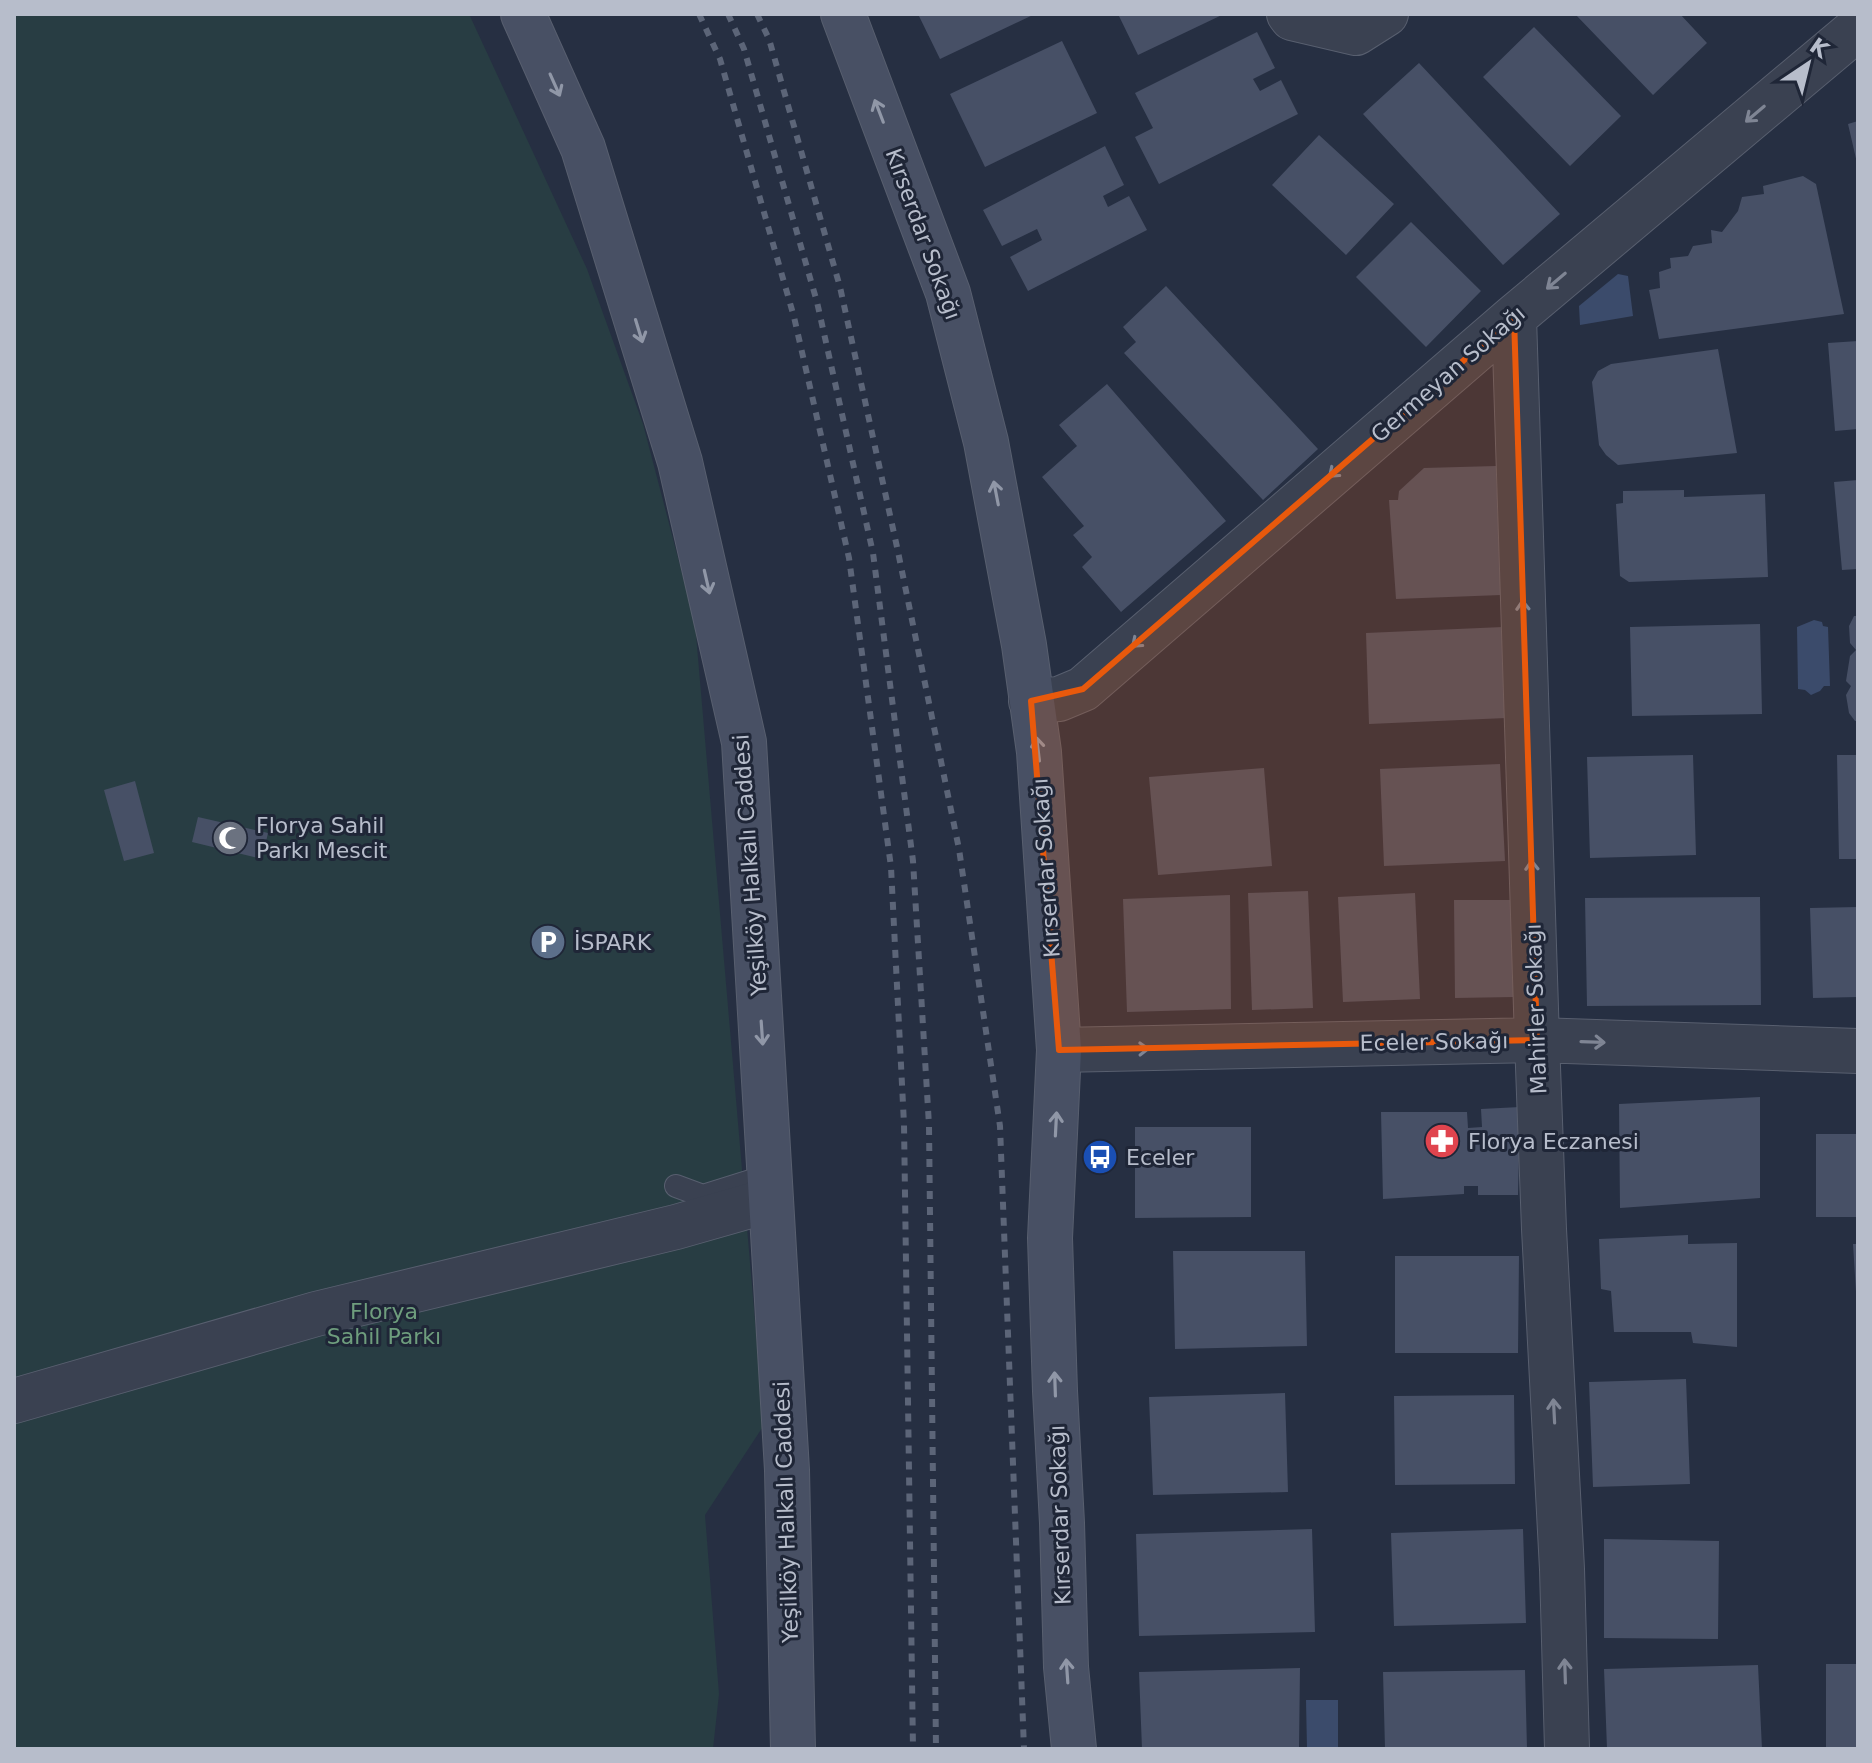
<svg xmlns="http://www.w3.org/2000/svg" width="1872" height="1763" viewBox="0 0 1872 1763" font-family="'DejaVu Sans',sans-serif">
	<rect width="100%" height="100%" fill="#262f42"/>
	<path fill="#283d43" d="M 14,14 L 469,14 L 587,269 L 643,424 L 695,623 L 764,1425 L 705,1515 L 719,1694 L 713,1749 L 14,1749 Z"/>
	<path fill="#3b4b6b" d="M 1618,274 L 1628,276 L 1633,316 L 1580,325 L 1579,306 Z
		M 1814,620 L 1822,622 L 1823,626 L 1828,627 L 1830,686 L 1824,686 L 1820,691 L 1811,695 L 1805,690 L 1798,689 L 1797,627 Z
		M 1306,1700 L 1338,1700 L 1338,1749 L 1307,1749 Z"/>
	<path fill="#475066" d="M 918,14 L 1035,14 L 940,59 Z
		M 1118,14 L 1224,14 L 1138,55 Z
		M 1575,14 L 1680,14 L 1707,43 L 1653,95 Z
		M 1534,27 L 1621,116 L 1570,166 L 1483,77 Z
		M 1257,32 L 1275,68 L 1253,79 L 1260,91 L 1281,80 L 1298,114 L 1159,184 L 1135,137 L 1153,128 L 1135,93 Z
		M 1062,41 L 1097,113 L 985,167 L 950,94 Z
		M 1419,63 L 1560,214 L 1503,265 L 1363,114 Z
		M 1858,121 L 1858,163 L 1857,163 L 1848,124 Z
		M 1319,135 L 1394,204 L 1346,255 L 1272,185 Z
		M 1105,146 L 1124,185 L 1103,196 L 1108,207 L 1129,196 L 1147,230 L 1028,291 L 1010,257 L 1042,240 L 1037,229 L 1002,246 L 983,210 Z
		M 1803,176 L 1816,184 L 1844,314 L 1659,339 L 1649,290 L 1660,288 L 1659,272 L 1671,268 L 1670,258 L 1688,256 L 1693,246 L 1712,243 L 1711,230 L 1722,232 L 1738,211 L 1742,197 L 1764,194 L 1763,186 Z
		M 1411,222 L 1481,291 L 1426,347 L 1356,277 Z
		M 1166,286 L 1318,449 L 1263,500 L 1124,353 L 1136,342 L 1123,327 Z
		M 1858,341 L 1858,429 L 1835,431 L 1828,343 Z
		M 1718,349 L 1737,453 L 1618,465 L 1606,455 L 1599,445 L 1592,382 L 1598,371 L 1611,364 Z
		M 1107,384 L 1226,521 L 1121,612 L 1082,567 L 1092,557 L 1073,535 L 1084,526 L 1042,477 L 1077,446 L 1059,425 Z
		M 1496,466 L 1501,595 L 1396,599 L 1389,500 L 1398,500 L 1399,491 L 1424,468 Z
		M 1858,480 L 1858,569 L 1842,570 L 1834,482 Z
		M 1684,490 L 1684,497 L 1765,494 L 1768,577 L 1629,582 L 1620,576 L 1616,504 L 1623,503 L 1623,491 Z
		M 1854,616 L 1858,616 L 1858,721 L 1855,721 L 1849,713 L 1846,695 L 1851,686 L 1846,681 L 1850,656 L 1856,650 L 1850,643 L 1849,626 Z
		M 1760,624 L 1762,714 L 1632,716 L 1630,627 Z
		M 1503,627 L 1506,718 L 1369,724 L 1366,633 Z
		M 1693,755 L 1696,855 L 1590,858 L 1587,757 Z
		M 1837,755 L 1858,755 L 1858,859 L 1839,859 Z
		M 1500,764 L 1505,861 L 1384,866 L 1380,769 Z
		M 1264,768 L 1272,866 L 1158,875 L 1149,777 Z
		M 135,781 L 154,853 L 124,861 L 104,790 Z
		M 198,817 L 268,833 L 262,859 L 192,842 Z
		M 1308,891 L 1313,1008 L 1252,1010 L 1248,893 Z
		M 1415,893 L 1420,999 L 1343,1002 L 1338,897 Z
		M 1230,895 L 1231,1009 L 1127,1012 L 1123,899 Z
		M 1760,897 L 1761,1005 L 1587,1006 L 1585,898 Z
		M 1454,900 L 1512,900 L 1514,997 L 1455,998 Z
		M 1858,907 L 1858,997 L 1813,998 L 1810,908 Z
		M 1760,1097 L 1760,1198 L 1620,1208 L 1619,1104 Z
		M 1520,1107 L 1518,1195 L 1478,1195 L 1478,1186 L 1464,1186 L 1464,1194 L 1383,1199 L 1381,1112 L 1467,1112 L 1468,1128 L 1482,1127 L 1481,1109 Z
		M 1135,1127 L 1251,1127 L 1251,1217 L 1135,1218 Z
		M 1816,1134 L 1858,1134 L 1858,1217 L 1816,1217 Z
		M 1688,1235 L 1688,1244 L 1737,1243 L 1737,1347 L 1693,1343 L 1691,1332 L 1614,1332 L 1611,1291 L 1601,1289 L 1599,1239 Z
		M 1853,1244 L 1858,1244 L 1858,1291 L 1856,1292 Z
		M 1173,1251 L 1305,1251 L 1307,1346 L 1175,1349 Z
		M 1395,1256 L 1519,1256 L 1518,1353 L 1395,1353 Z
		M 1686,1379 L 1690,1484 L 1593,1487 L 1589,1382 Z
		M 1285,1393 L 1288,1492 L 1153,1495 L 1149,1397 Z
		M 1514,1395 L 1515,1484 L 1395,1485 L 1394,1396 Z
		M 1312,1529 L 1315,1632 L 1139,1636 L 1136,1534 Z
		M 1523,1529 L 1526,1623 L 1394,1626 L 1391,1533 Z
		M 1604,1539 L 1719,1541 L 1718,1639 L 1604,1638 Z
		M 1826,1664 L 1858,1664 L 1858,1749 L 1826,1749 Z
		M 1758,1665 L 1762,1749 L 1607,1749 L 1604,1669 Z
		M 1300,1668 L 1299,1749 L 1142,1749 L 1139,1672 Z
		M 1525,1670 L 1527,1749 L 1385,1749 L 1383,1672 Z"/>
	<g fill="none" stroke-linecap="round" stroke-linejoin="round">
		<defs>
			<path id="lane" d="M 676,1186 L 703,1196 L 770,1175"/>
			<path id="street" d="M 1289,14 L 1292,18 L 1356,33 L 1386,14
				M 1514,317 L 1537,1040 L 1544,1229 L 1562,1569 L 1567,1749
				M 1031,701 L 1059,699 L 1083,689 L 1514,317 L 1858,28
				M 1059,1050 L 1537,1040 L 1858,1051
				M 14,1401 L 316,1314 L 676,1227 L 760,1203 L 771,1202"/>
			<path id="secondary" d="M 523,14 L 583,148 L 680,462 L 744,742 L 787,1470 L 793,1749
				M 843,14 L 948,293 L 986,442 L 1024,645 L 1039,752 L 1059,1050 L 1050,1238 L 1055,1391 L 1062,1523 L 1066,1667 L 1074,1749"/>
		</defs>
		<use href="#lane" stroke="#585f6f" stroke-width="24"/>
		<use href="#street" stroke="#585f6f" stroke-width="46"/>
		<use href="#secondary" stroke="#585f6f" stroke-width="46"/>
		<use href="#lane" stroke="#3a4151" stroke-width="22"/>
		<use href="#street" stroke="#3a4151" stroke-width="44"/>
		<use href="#secondary" stroke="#485064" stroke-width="44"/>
		<path stroke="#5c6578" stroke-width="6" stroke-dasharray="8 8" stroke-linecap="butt" d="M 699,14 L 720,59 L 794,317 L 849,558 L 891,867 L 904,1124 L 913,1749
			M 728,14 L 744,49 L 817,302 L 873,553 L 913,861 L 929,1125 L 936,1749
			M 757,14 L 769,39 L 840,287 L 897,547 L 959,849 L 1000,1126 L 1024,1749"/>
	</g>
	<defs><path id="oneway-shaft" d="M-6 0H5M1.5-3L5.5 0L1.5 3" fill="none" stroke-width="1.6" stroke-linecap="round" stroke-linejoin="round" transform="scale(2)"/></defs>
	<g stroke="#9097a7">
		<use href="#oneway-shaft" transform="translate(555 85) rotate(66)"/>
		<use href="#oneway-shaft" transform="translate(879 111) rotate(-111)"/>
		<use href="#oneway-shaft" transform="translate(639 331) rotate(73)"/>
		<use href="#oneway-shaft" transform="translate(996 493) rotate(-101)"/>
		<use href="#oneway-shaft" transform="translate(707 582) rotate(77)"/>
		<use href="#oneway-shaft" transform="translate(1038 749) rotate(-97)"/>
		<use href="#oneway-shaft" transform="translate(762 1033) rotate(86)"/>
		<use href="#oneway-shaft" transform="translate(1056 1124) rotate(-87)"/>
		<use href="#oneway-shaft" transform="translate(1055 1384) rotate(-92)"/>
		<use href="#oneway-shaft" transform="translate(1067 1671) rotate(-94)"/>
	</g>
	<g stroke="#7f8594">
		<use href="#oneway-shaft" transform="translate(1755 114) rotate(140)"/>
		<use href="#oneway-shaft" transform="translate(1556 281) rotate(140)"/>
		<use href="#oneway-shaft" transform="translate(1338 469) rotate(139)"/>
		<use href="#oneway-shaft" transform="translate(1523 612) rotate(-92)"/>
		<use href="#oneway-shaft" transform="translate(1141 639) rotate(139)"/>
		<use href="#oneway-shaft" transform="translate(1532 872) rotate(-92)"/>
		<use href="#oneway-shaft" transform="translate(1593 1042) rotate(2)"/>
		<use href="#oneway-shaft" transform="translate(1137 1049) rotate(-1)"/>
		<use href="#oneway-shaft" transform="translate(1554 1411) rotate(-93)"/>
		<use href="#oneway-shaft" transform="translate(1565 1671) rotate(-92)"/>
	</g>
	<path fill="#e8590c" fill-opacity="0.2" stroke="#e8590c" stroke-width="6" stroke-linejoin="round" d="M 1514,317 L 1537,1040 L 1059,1050 L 1031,701 L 1083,689 Z"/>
	<defs>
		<symbol id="mosque-disc" viewBox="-11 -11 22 22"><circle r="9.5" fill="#6b7280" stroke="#1f2637"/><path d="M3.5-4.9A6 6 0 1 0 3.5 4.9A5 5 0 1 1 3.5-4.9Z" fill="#fff"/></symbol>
		<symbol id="parking-disc" viewBox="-11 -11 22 22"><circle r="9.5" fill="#5c6f8a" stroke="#1f2637"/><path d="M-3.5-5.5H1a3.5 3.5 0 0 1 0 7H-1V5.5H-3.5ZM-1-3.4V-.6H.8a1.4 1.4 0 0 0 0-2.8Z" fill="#fff"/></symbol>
		<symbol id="pharmacy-disc" viewBox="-11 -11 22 22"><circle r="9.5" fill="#e0444e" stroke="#1f2637"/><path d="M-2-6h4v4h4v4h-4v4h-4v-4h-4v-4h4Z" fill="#fff"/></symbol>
		<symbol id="bus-disc" viewBox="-11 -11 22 22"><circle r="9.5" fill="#1a4fb4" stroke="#1f2637"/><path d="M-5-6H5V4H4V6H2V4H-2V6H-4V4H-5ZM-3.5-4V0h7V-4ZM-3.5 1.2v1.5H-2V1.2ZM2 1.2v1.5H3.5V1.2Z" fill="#fff"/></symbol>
	</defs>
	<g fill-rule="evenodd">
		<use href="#mosque-disc" x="210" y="818" width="40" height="40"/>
		<use href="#parking-disc" x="528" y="922" width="40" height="40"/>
		<use href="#pharmacy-disc" x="1422" y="1121" width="40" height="40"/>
		<use href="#bus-disc" x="1080" y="1137" width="40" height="40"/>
	</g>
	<g text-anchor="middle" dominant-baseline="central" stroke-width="6" stroke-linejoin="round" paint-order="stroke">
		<g font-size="22" fill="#b7bdcb" stroke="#1f2637">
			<text transform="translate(923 234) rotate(70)">Kırserdar Sokağı</text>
			<text transform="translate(1448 374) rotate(-41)">Germeyan Sokağı</text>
			<text transform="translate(750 865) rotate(-94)">Yeşilköy Halkalı Caddesi</text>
			<text transform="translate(1046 868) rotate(-94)">Kırserdar Sokağı</text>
			<text transform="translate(1536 1009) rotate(-92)">Mahirler Sokağı</text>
			<text transform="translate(1434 1042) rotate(-1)">Eceler Sokağı</text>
			<text transform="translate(786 1512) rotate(-92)">Yeşilköy Halkalı Caddesi</text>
			<text transform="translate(1060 1515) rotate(-92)">Kırserdar Sokağı</text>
		</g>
		<g font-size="22" fill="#b7bdcb" stroke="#1f2637" text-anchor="start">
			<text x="256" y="825">Florya Sahil<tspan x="256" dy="25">Parkı Mescit</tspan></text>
			<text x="574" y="942">İSPARK</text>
			<text x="1468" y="1141">Florya Eczanesi</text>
			<text x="1126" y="1157">Eceler</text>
		</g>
		<g font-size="22" fill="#6e9d7d" stroke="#1f2637">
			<text x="384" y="1311">Florya<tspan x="384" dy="25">Sahil Parkı</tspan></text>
		</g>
	</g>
	<rect width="1872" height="1763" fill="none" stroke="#b7bdcb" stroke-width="32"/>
	<g transform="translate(1808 64) rotate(35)" stroke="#1f2637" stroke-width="6" paint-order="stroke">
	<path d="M0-6L14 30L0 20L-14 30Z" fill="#b7bdcb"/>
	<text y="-12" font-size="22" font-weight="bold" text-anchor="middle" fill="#b7bdcb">K</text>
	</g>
</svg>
